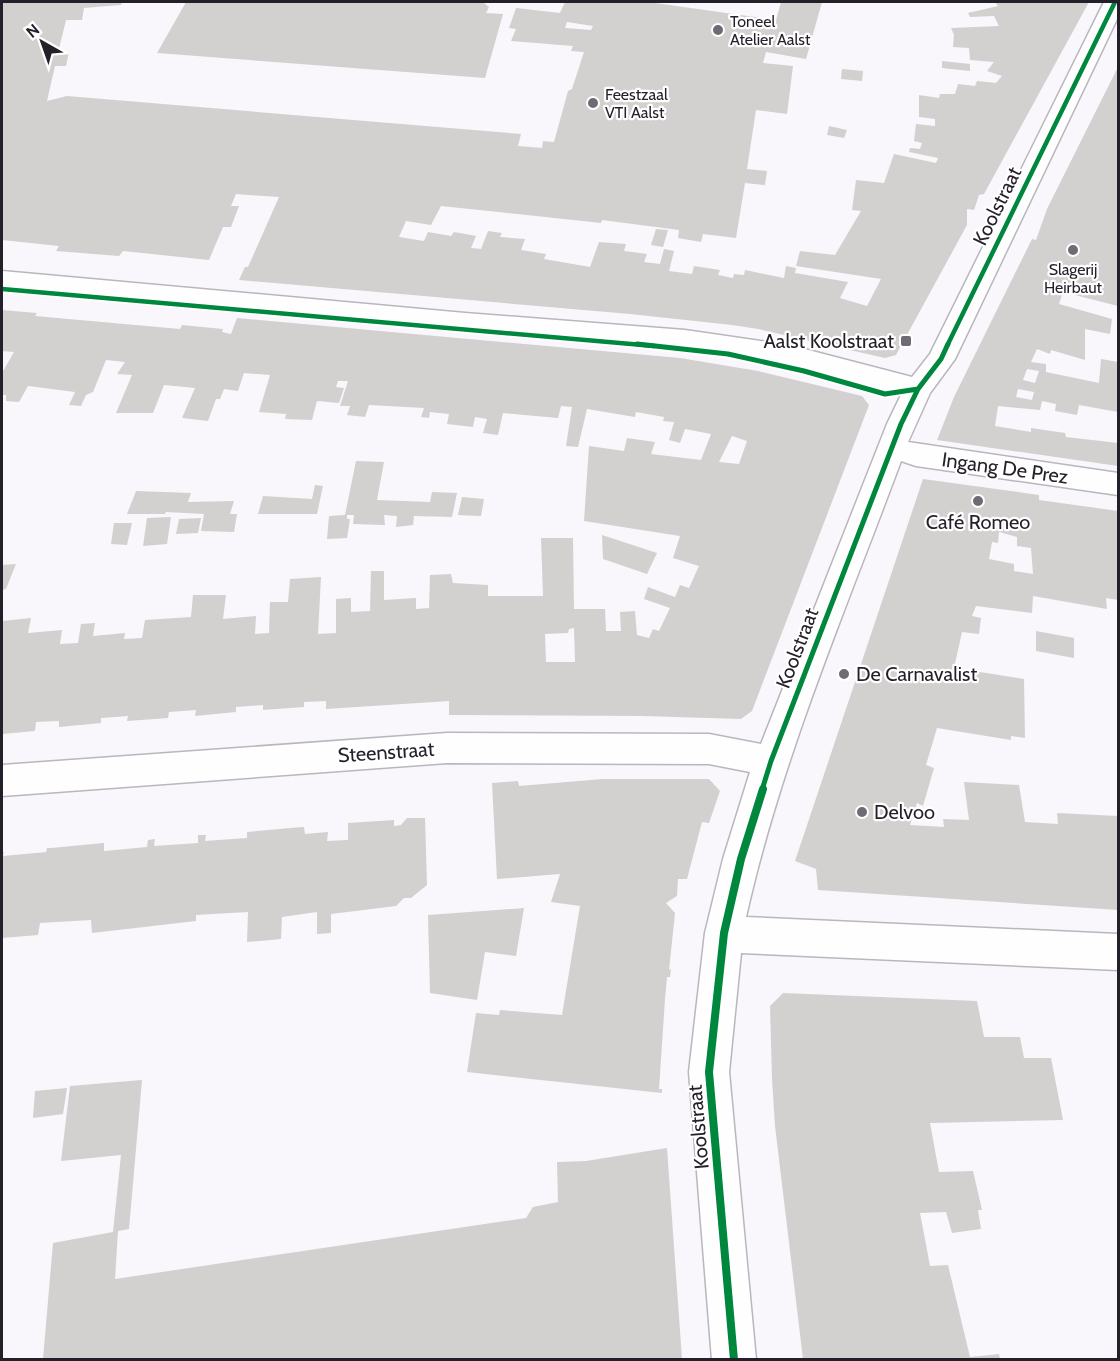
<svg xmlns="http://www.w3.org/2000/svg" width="1120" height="1361" viewBox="0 0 1120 1361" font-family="Cabin,sans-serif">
	<rect width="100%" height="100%" fill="#f9f6fc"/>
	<path fill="#d2d1cf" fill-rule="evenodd" d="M 2,2 L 122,2 L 121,5 L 84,8 L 82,20 L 66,20 L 58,53 L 69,52 L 66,66 L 55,66 L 47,101 L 67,96 L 521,134 L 518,146 L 542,148 L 543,141 L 554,142 L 568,91 L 572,89 L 584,52 L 571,51 L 573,46 L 511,41 L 516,29 L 509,28 L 516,8 L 560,13 L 565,2 L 648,2 L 776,20 L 781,2 L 822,2 L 806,59 L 766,52 L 763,63 L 793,66 L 787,114 L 756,110 L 747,169 L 767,171 L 765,185 L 745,183 L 736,238 L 703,234 L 701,242 L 678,238 L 679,230 L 602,220 L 601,223 L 441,206 L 431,225 L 406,221 L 399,237 L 424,241 L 428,232 L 451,236 L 454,232 L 476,236 L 471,248 L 481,249 L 488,231 L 502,233 L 500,237 L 525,239 L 521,250 L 546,254 L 544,259 L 590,267 L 599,242 L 626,244 L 624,251 L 647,254 L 644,262 L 660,264 L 664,249 L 674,251 L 669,271 L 692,274 L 694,266 L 720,270 L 718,275 L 733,278 L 734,274 L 744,275 L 745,270 L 784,278 L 786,266 L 796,268 L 795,273 L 848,282 L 840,298 L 867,306 L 881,279 L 796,266 L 800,251 L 835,255 L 861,211 L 852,210 L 856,180 L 884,183 L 894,154 L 936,163 L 938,158 L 909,152 L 910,148 L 920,149 L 922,143 L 914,141 L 916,124 L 935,126 L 935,119 L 919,117 L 919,95 L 939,98 L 940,94 L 955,94 L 958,84 L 975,86 L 977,81 L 996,83 L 1002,76 L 987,71 L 994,62 L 970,60 L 969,48 L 953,47 L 954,35 L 951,28 L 999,26 L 994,16 L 970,17 L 968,13 L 998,6 L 995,2 L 1089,2 L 984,194 L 979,195 L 974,210 L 967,209 L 967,225 L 896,355 L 885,358 L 758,329 L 732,325 L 630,314 L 239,280 L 245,267 L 248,267 L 279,197 L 236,194 L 231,206 L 239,206 L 231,227 L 223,227 L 209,260 L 123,251 L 119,256 L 56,251 L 59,246 L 2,240 ZM 567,22 L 593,26 L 591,30 L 565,28 Z
		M 186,2 L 483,2 L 489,7 L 486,13 L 503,14 L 485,78 L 157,53 Z
		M 942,61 L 970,64 L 970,71 L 942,68 Z
		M 1118,67 L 1118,306 L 1063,292 L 1059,304 L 1112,319 L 1110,334 L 1085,329 L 1085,360 L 1051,350 L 1050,354 L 1037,349 L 1031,362 L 1046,364 L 1046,372 L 1099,383 L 1101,359 L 1118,362 L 1118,412 L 1079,405 L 1077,415 L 1055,411 L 1056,404 L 1042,401 L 1040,410 L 998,406 L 995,426 L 1031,432 L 1031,428 L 1065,433 L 1066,437 L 1118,443 L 1118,466 L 937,440 L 954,397 L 1032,239 L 1036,240 L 1047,209 ZM 1027,369 L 1039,371 L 1035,383 L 1023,380 ZM 1018,389 L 1034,392 L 1032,400 L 1016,397 Z
		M 842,69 L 863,71 L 862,81 L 841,79 Z
		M 829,126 L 847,130 L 844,138 L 827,135 Z
		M 656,229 L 668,230 L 663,247 L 651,245 Z
		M 2,310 L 37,313 L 35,316 L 180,329 L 182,325 L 223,329 L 222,332 L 231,334 L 237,318 L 680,358 L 758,371 L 862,396 L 869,405 L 752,711 L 741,719 L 642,716 L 449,715 L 449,701 L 326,709 L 326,701 L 304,702 L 304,707 L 263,710 L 263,705 L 249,706 L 236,707 L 236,712 L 195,716 L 196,710 L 169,712 L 168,718 L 127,721 L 128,716 L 115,717 L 101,718 L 101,723 L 59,727 L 59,721 L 36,722 L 35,731 L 2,734 L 2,621 L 31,618 L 28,633 L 62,630 L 60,644 L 78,643 L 81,624 L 95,623 L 93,636 L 125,633 L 124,639 L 142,638 L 145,620 L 191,617 L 193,595 L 226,595 L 223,619 L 256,616 L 255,634 L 269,633 L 270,602 L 288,602 L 290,579 L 321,577 L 318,634 L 336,633 L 336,599 L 351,598 L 351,612 L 370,611 L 371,571 L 384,571 L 384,600 L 416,598 L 416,609 L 429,608 L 430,575 L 451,574 L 453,583 L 488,585 L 488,596 L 543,596 L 541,538 L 573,538 L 574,609 L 605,609 L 606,631 L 621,631 L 620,612 L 635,611 L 637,635 L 649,638 L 653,629 L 659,631 L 670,608 L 644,599 L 648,587 L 675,597 L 680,585 L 689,588 L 699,566 L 673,558 L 680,536 L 584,521 L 589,446 L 624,451 L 627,438 L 655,442 L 651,454 L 701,460 L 711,434 L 685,429 L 680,443 L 669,440 L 674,422 L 663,421 L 664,417 L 636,412 L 635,417 L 587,409 L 578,447 L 566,446 L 572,407 L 561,406 L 558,418 L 503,413 L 498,435 L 483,433 L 487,419 L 475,417 L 473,427 L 447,424 L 449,414 L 430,412 L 429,418 L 421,417 L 424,408 L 369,405 L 365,417 L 347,415 L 350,406 L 340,406 L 348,381 L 338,381 L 336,387 L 344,388 L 339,403 L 317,401 L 312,420 L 285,419 L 286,414 L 259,412 L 270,375 L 244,373 L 238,391 L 224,389 L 220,399 L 216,399 L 208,421 L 182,418 L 195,388 L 164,385 L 153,413 L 116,413 L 132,375 L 117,374 L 125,362 L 106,360 L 93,392 L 86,395 L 81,406 L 69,405 L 75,392 L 28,386 L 19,402 L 6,401 L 6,395 L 2,395 L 2,373 L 14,352 L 2,351 ZM 732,436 L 747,441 L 739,464 L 719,462 ZM 574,628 L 575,662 L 546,662 L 545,634 L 568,633 L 569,629 Z
		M 356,461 L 384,462 L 377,500 L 430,502 L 432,492 L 457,493 L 452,517 L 414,516 L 413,525 L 396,527 L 397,516 L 384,515 L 385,525 L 353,524 L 354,515 L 347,515 L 347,519 L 350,519 L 347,538 L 327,539 L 329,516 L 345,515 Z
		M 923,479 L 1039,495 L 1039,500 L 1118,511 L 1118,600 L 1106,598 L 1107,609 L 1033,596 L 1032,613 L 976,606 L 972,616 L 981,618 L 979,634 L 962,632 L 954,668 L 1024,679 L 1025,738 L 1011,736 L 1011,740 L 937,728 L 926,765 L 934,768 L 923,806 L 917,803 L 910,825 L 944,827 L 943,819 L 969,820 L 964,782 L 1019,785 L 1025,822 L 1058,824 L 1057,813 L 1118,816 L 1118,910 L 818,890 L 816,869 L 795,861 ZM 999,532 L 1017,537 L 1017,546 L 1031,548 L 1033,574 L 1014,571 L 1014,564 L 989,559 L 992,542 L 998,543 Z
		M 315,485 L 323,486 L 317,514 L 258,514 L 263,496 L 312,499 Z
		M 136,491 L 191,493 L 188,502 L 234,501 L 230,514 L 237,514 L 234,532 L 201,531 L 204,514 L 166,512 L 165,514 L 127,514 Z
		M 462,497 L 484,499 L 481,516 L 458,515 Z
		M 171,517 L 167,544 L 143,546 L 147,518 Z
		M 201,518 L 198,533 L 176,534 L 179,519 Z
		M 114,523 L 132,523 L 127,545 L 111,544 Z
		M 602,535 L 657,553 L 647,574 L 603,559 Z
		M 16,564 L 6,589 L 2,590 L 2,565 Z
		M 1036,631 L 1074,638 L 1074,658 L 1036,651 Z
		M 603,779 L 709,779 L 720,791 L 709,823 L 702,822 L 687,879 L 678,879 L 677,896 L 666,903 L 675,913 L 669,970 L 671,969 L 670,977 L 667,977 L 665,999 L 659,1089 L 662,1089 L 662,1093 L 467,1072 L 476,1013 L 499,1015 L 500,1010 L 562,1015 L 580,906 L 551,902 L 560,874 L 497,879 L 492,783 L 518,781 L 519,786 Z
		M 407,818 L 425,818 L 427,885 L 411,898 L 404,898 L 396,906 L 331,914 L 331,933 L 317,934 L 317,912 L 282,917 L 281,939 L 247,942 L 248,912 L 196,915 L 196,921 L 92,933 L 91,920 L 40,923 L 38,935 L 2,938 L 2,852 L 4,852 L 3,856 L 46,852 L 47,848 L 51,848 L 104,843 L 104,851 L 147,847 L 148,840 L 155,839 L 154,846 L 198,843 L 198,835 L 206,835 L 205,841 L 247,838 L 247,832 L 302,827 L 304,827 L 305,834 L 328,832 L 327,841 L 348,840 L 348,823 L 394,820 L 394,826 L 401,825 Z
		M 524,908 L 516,956 L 485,952 L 477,1000 L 430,993 L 428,915 Z
		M 783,993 L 977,1001 L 984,1037 L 1020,1037 L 1024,1058 L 1051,1058 L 1063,1120 L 930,1123 L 939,1172 L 973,1171 L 982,1210 L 978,1210 L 981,1229 L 952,1233 L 946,1212 L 920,1213 L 930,1266 L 948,1265 L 970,1357 L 999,1354 L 1000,1359 L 803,1359 L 775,1126 L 772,1079 L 770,1006 Z
		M 142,1080 L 129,1229 L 118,1231 L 115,1279 L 526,1218 L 533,1207 L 558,1202 L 557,1162 L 586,1161 L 667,1148 L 682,1359 L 43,1359 L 53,1243 L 113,1232 L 121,1155 L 61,1161 L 70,1086 Z
		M 67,1088 L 63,1114 L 33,1118 L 35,1091 Z"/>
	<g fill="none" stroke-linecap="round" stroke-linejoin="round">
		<defs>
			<path id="minor" d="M 1104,2 L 1118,2 L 1118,17 L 955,359 L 930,393 L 908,442 L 1118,473 L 1118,495 L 916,466 L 901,461 C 845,612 781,760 746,917 L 1118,934 L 1118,970 L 741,953 L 729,1072 L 756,1360 L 712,1360 L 689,1072 L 705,933 L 723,859 L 750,772 L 709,764 L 447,763 L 2,796 L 2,765 L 447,733 L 709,734 L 761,744 L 887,424 L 901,395 L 789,365 L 685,348 L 465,331 L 2,289 L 2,271 L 465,313 L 685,330 L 789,345 L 912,377 L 930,354 Z"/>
		</defs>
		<use href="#minor" stroke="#bab6bd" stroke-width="3"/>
		<use href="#minor" fill="#fefeff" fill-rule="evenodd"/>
		<defs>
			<path id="cycleway-far2" d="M 2,289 L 654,346
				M 947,346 L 1115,2"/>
			<path id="cycleway-far1" d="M 637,344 L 728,354 L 804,371 L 885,394 L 918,389
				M 762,790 L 771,761 L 901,424 L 918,389 L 941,359 L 948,344"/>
			<path id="cycleway" d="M 734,1360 L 709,1072 L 724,933 L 741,859 L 763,789"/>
		</defs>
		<use href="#cycleway-far2" stroke="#fff" stroke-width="8"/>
		<use href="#cycleway-far1" stroke="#fff" stroke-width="9"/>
		<use href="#cycleway" stroke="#fff" stroke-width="11"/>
		<use href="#cycleway-far2" stroke="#00873e" stroke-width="4.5"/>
		<use href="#cycleway-far1" stroke="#00873e" stroke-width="5"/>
		<use href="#cycleway" stroke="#00873e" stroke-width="8"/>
	</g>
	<g fill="#6f6a73" stroke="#fff" stroke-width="2">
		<circle cx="718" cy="30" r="6"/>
		<circle cx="593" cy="103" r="6"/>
		<circle cx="1073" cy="250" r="6"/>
		<rect x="900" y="335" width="12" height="12" rx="3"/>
		<circle cx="978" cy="501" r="6"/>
		<circle cx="844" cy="674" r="6"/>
		<circle cx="862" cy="812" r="6"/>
	</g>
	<g text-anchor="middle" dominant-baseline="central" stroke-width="4.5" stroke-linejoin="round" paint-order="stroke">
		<g font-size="16" fill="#251f29" stroke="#fff" text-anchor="start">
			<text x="730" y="21">Toneel<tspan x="730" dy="18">Atelier Aalst</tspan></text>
			<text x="605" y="94">Feestzaal<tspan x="605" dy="18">VTI Aalst</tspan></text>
			<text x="1073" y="269" text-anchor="middle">Slagerij<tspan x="1073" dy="18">Heirbaut</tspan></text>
		</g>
		<g font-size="20" fill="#251f29" stroke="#fff">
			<text transform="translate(997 206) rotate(-64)">Koolstraat</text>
			<text transform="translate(1005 468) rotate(8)">Ingang De Prez</text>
			<text transform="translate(797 648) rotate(-69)">Koolstraat</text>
			<text transform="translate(386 752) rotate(-4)">Steenstraat</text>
			<text transform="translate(698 1127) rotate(-95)">Koolstraat</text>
		</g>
		<g font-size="20" fill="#251f29" stroke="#fff" text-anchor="start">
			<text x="894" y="341" text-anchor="end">Aalst Koolstraat</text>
			<text x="978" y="522" text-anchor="middle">Café Romeo</text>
			<text x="856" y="674">De Carnavalist</text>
			<text x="874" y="812">Delvoo</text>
		</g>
	</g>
	<rect width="1120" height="1361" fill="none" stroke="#251f29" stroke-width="6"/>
	<g transform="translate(42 42) rotate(320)" stroke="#ffffff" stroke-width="4.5" paint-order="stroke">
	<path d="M0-4.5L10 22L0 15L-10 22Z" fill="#251f29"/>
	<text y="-9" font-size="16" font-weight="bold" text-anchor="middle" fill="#251f29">N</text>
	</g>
</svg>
